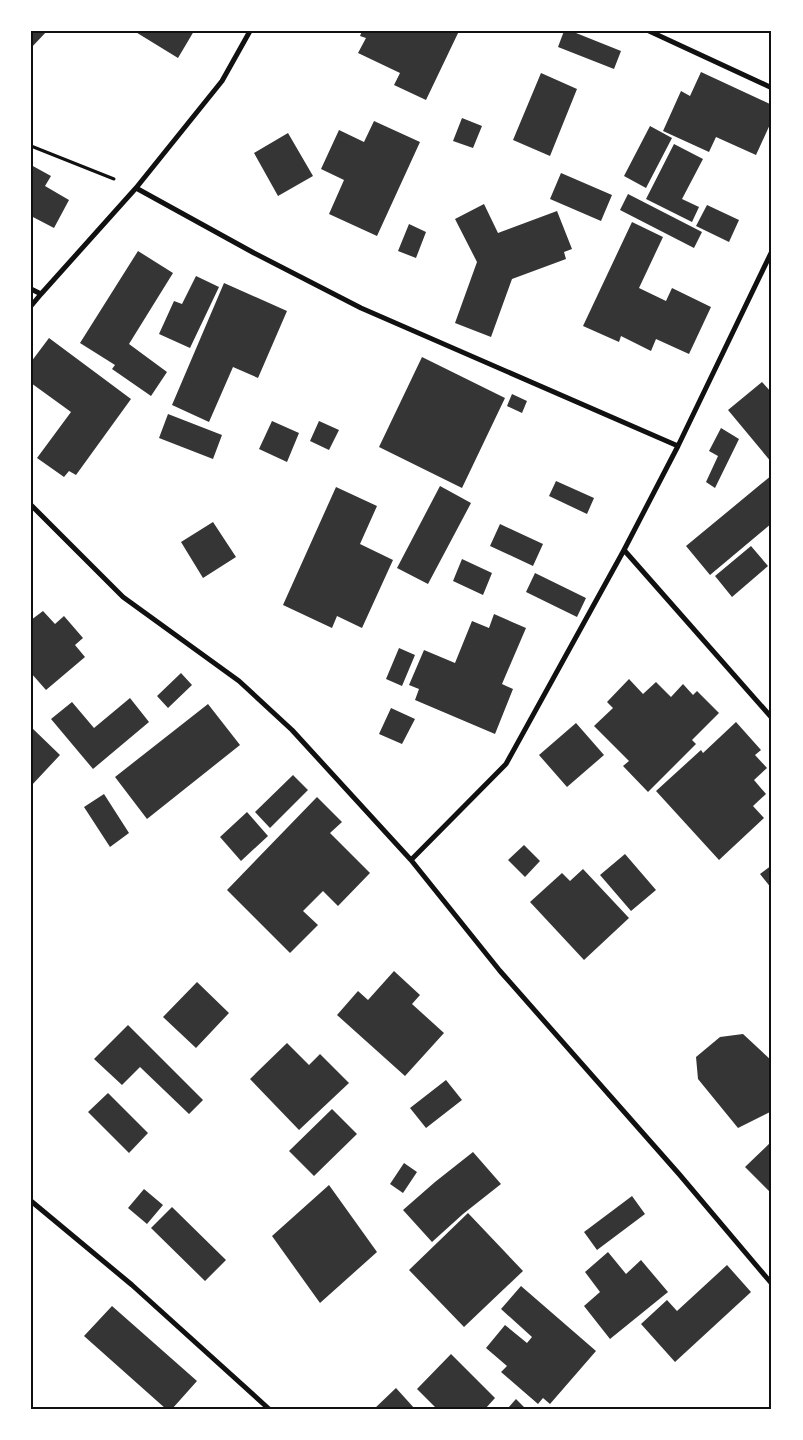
<svg xmlns="http://www.w3.org/2000/svg" width="803" height="1440" viewBox="0 0 803 1440" font-family="Mulish,sans-serif">
	<rect width="100%" height="100%" fill="#fff"/>
	<path fill="#353535" d="M 31,31 L 47,31 L 31,48 Z
		M 134,31 L 194,31 L 178,58 Z
		M 362,31 L 459,31 L 426,100 L 394,85 L 400,73 L 358,53 L 366,38 L 360,36 Z
		M 564,31 L 571,31 L 621,51 L 614,69 L 558,47 Z
		M 701,72 L 772,105 L 772,120 L 756,155 L 716,137 L 709,152 L 663,131 L 681,91 L 690,96 Z
		M 541,73 L 577,89 L 550,156 L 513,140 Z
		M 462,118 L 482,126 L 473,148 L 453,141 Z
		M 374,121 L 420,142 L 377,236 L 329,214 L 344,180 L 321,169 L 339,130 L 364,142 Z
		M 650,126 L 672,138 L 646,188 L 624,176 Z
		M 288,133 L 313,176 L 278,196 L 254,153 Z
		M 674,144 L 703,159 L 682,199 L 699,207 L 692,222 L 646,199 Z
		M 31,165 L 51,176 L 45,186 L 69,200 L 54,228 L 31,216 Z
		M 561,173 L 612,195 L 601,221 L 550,199 Z
		M 628,194 L 702,232 L 694,248 L 620,210 Z
		M 484,204 L 498,233 L 557,211 L 572,249 L 564,252 L 566,259 L 512,279 L 491,337 L 455,323 L 477,262 L 455,219 Z
		M 707,205 L 739,220 L 729,242 L 696,226 Z
		M 632,222 L 663,237 L 639,288 L 666,301 L 672,288 L 711,307 L 689,354 L 656,339 L 651,351 L 621,336 L 619,342 L 583,326 Z
		M 409,224 L 426,232 L 416,258 L 398,251 Z
		M 138,251 L 173,273 L 129,344 L 167,372 L 151,396 L 112,369 L 115,365 L 80,343 Z
		M 196,276 L 219,287 L 190,348 L 159,334 L 174,301 L 182,304 Z
		M 224,283 L 287,311 L 258,378 L 233,367 L 209,422 L 172,405 Z
		M 49,338 L 131,399 L 76,475 L 69,471 L 64,477 L 37,458 L 71,412 L 31,383 L 31,362 Z
		M 422,357 L 505,398 L 462,488 L 379,447 Z
		M 762,382 L 772,393 L 772,463 L 728,410 Z
		M 512,394 L 527,401 L 522,413 L 507,406 Z
		M 168,414 L 222,435 L 213,459 L 159,438 Z
		M 272,421 L 299,433 L 287,462 L 259,449 Z
		M 319,421 L 339,430 L 329,450 L 310,441 Z
		M 721,428 L 739,439 L 715,488 L 706,482 L 718,456 L 709,451 Z
		M 772,475 L 772,523 L 710,575 L 686,546 Z
		M 556,481 L 594,498 L 587,514 L 549,496 Z
		M 440,486 L 471,503 L 428,584 L 397,568 Z
		M 336,487 L 377,506 L 360,544 L 393,560 L 362,628 L 337,616 L 332,628 L 283,605 Z
		M 213,522 L 236,557 L 203,578 L 181,542 Z
		M 500,524 L 543,544 L 533,566 L 490,546 Z
		M 751,546 L 768,566 L 732,597 L 715,576 Z
		M 462,559 L 492,573 L 483,595 L 453,581 Z
		M 535,573 L 586,598 L 577,617 L 526,592 Z
		M 43,611 L 55,624 L 64,616 L 83,638 L 75,645 L 85,657 L 46,690 L 31,673 L 31,620 Z
		M 494,614 L 526,628 L 502,684 L 513,689 L 495,734 L 415,700 L 419,689 L 409,685 L 424,650 L 455,663 L 472,621 L 489,628 Z
		M 399,648 L 415,655 L 402,686 L 386,679 Z
		M 181,673 L 192,685 L 168,708 L 157,696 Z
		M 629,679 L 643,694 L 656,682 L 671,697 L 683,684 L 693,695 L 697,691 L 719,713 L 692,740 L 696,744 L 648,792 L 623,766 L 629,761 L 594,726 L 613,708 L 607,702 Z
		M 130,698 L 149,722 L 93,769 L 51,719 L 72,702 L 94,728 Z
		M 208,704 L 240,745 L 147,819 L 115,777 Z
		M 391,708 L 415,719 L 402,744 L 379,734 Z
		M 736,722 L 761,750 L 755,755 L 767,768 L 754,780 L 766,794 L 753,806 L 764,818 L 719,860 L 656,791 L 701,750 L 703,753 Z
		M 576,723 L 604,755 L 567,787 L 539,755 Z
		M 31,727 L 60,755 L 31,786 Z
		M 293,775 L 308,790 L 270,828 L 255,812 Z
		M 104,794 L 129,833 L 110,847 L 84,807 Z
		M 317,797 L 342,822 L 330,833 L 370,873 L 338,906 L 323,891 L 303,911 L 318,925 L 290,953 L 227,890 Z
		M 247,812 L 268,836 L 241,861 L 220,837 Z
		M 524,845 L 540,861 L 525,877 L 508,860 Z
		M 625,854 L 656,890 L 631,911 L 600,875 Z
		M 772,865 L 772,889 L 760,874 Z
		M 583,869 L 629,918 L 584,960 L 530,902 L 562,873 L 570,881 Z
		M 394,971 L 420,995 L 412,1004 L 444,1033 L 405,1076 L 337,1015 L 358,991 L 368,1000 Z
		M 197,982 L 229,1013 L 196,1048 L 163,1017 Z
		M 128,1025 L 203,1100 L 189,1114 L 140,1067 L 122,1085 L 94,1059 Z
		M 743,1034 L 772,1061 L 772,1111 L 738,1128 L 698,1079 L 696,1057 L 720,1037 Z
		M 287,1043 L 309,1065 L 320,1054 L 349,1083 L 299,1130 L 250,1079 Z
		M 446,1080 L 462,1100 L 426,1128 L 410,1108 Z
		M 108,1093 L 148,1133 L 129,1153 L 88,1112 Z
		M 332,1109 L 357,1134 L 314,1176 L 289,1151 Z
		M 772,1141 L 772,1194 L 745,1167 Z
		M 473,1152 L 501,1184 L 463,1214 L 432,1242 L 403,1210 L 435,1182 Z
		M 404,1163 L 417,1172 L 403,1193 L 390,1184 Z
		M 329,1185 L 377,1252 L 320,1303 L 272,1236 Z
		M 144,1189 L 163,1205 L 147,1224 L 128,1208 Z
		M 632,1196 L 645,1214 L 597,1250 L 584,1232 Z
		M 172,1207 L 226,1260 L 205,1281 L 151,1228 Z
		M 468,1213 L 523,1271 L 464,1327 L 409,1270 Z
		M 608,1252 L 626,1274 L 641,1260 L 668,1292 L 610,1339 L 584,1306 L 600,1292 L 585,1272 Z
		M 727,1265 L 751,1292 L 675,1362 L 641,1324 L 667,1300 L 677,1311 Z
		M 521,1286 L 596,1351 L 550,1404 L 543,1398 L 538,1404 L 501,1372 L 507,1366 L 486,1348 L 505,1325 L 527,1343 L 532,1337 L 501,1309 Z
		M 112,1306 L 197,1381 L 172,1409 L 166,1409 L 84,1336 Z
		M 451,1354 L 495,1398 L 485,1409 L 437,1409 L 417,1389 Z
		M 396,1388 L 415,1409 L 374,1409 Z
		M 516,1399 L 526,1409 L 507,1409 Z"/>
	<g fill="none" stroke-linecap="round" stroke-linejoin="round">
		<path stroke="#111" stroke-width="3" d="M 31,146 L 114,179"/>
		<path stroke="#111" stroke-width="5" d="M 649,31 L 772,88
			M 136,188 L 254,253 L 361,308 L 678,446
			M 31,289 L 41,294
			M 31,306 L 41,294 L 136,188 L 222,81 L 250,31
			M 31,505 L 123,597 L 239,681 L 292,730 L 411,860 L 500,971 L 679,1174 L 772,1284
			M 624,550 L 772,718
			M 411,860 L 506,764 L 624,550 L 678,446 L 772,251
			M 31,1201 L 132,1285 L 269,1409"/>
	</g>
	<rect width="803" height="1440" fill="none" stroke="#ffffff" stroke-width="65"/>
	<rect x="32" y="32" width="738" height="1376" fill="none" stroke="#111" stroke-width="2"/>
</svg>
